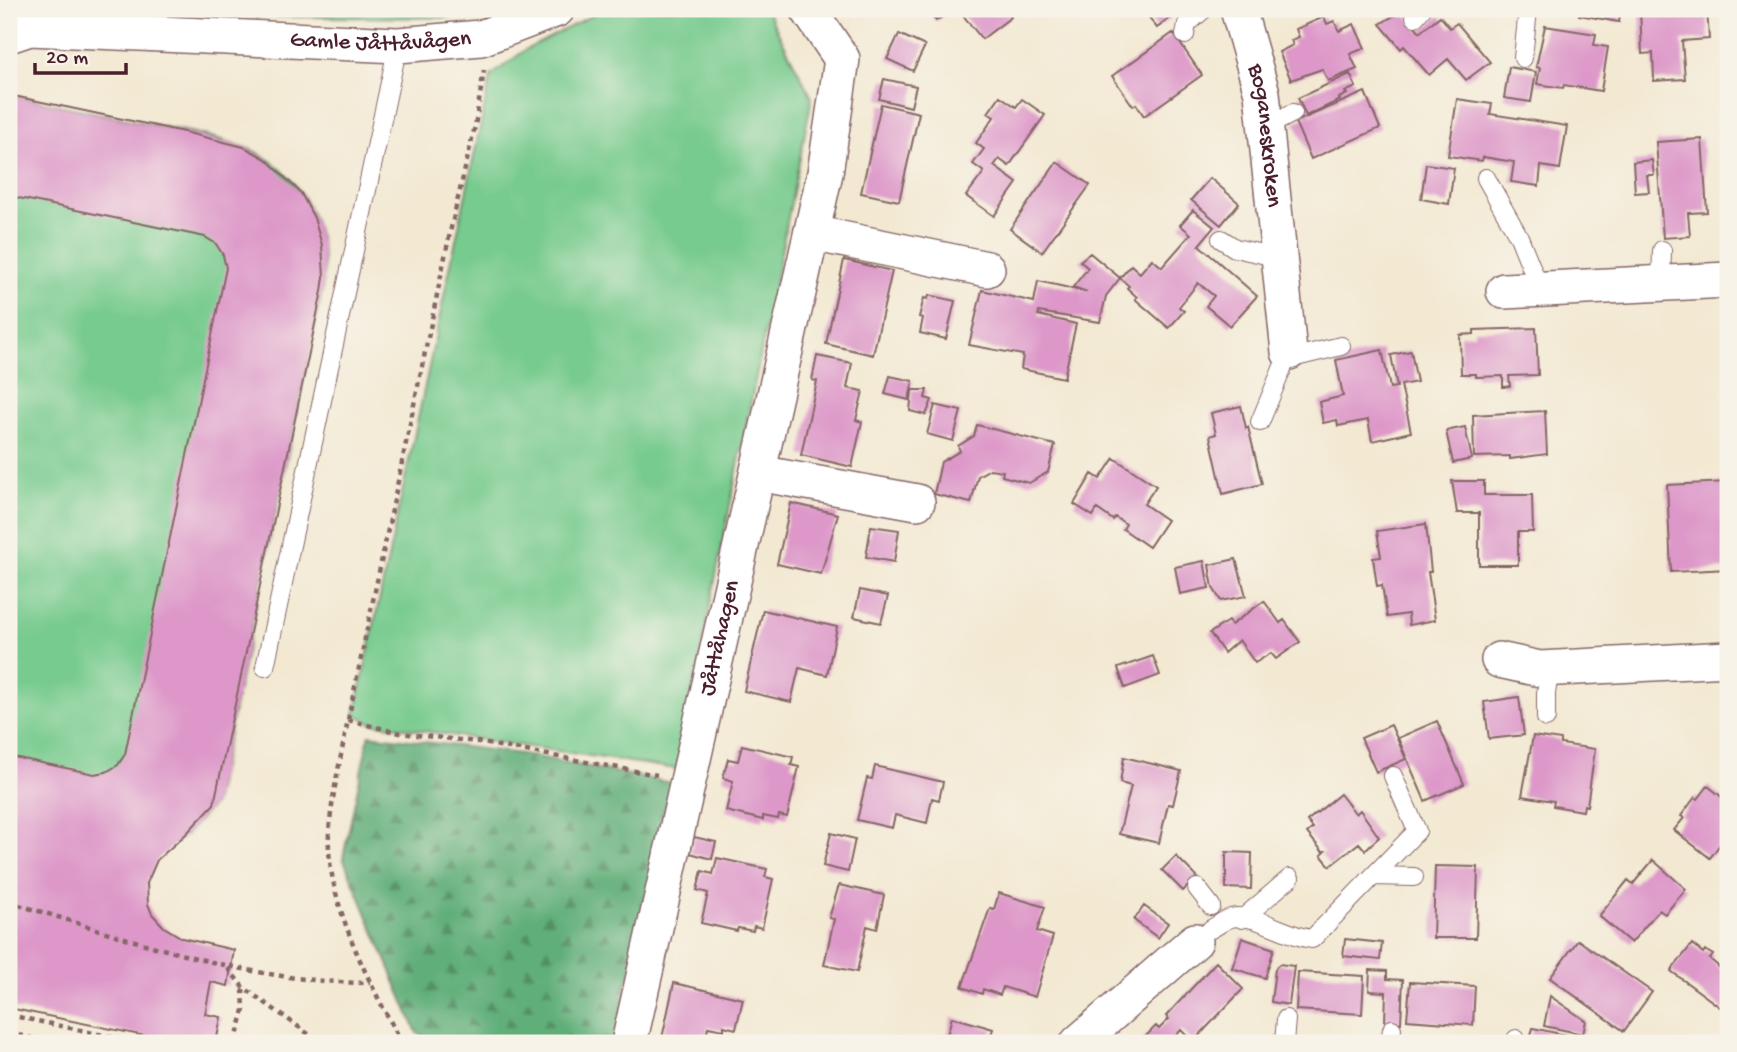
<svg xmlns="http://www.w3.org/2000/svg" width="1737" height="1052" viewBox="0 0 1737 1052" font-family="'Gochi Hand',sans-serif">
	<defs>
		<pattern id="forest-firs" width="22" height="20" patternUnits="userSpaceOnUse" patternTransform="scale(1.75)"><rect width="22" height="20" fill="#61af79"/><path d="M5 1l3.5 6h-7zM16 11l3.5 6h-7z" fill="#528e63"/></pattern>
		<pattern id="park-crowns" width="20" height="18" patternUnits="userSpaceOnUse" patternTransform="scale(1.75)"><rect width="20" height="18" fill="#77cb8e"/><path d="M2 6a3 3 0 1 1 6 0M12 15a3 3 0 1 1 6 0" fill="none" stroke="#68ae7b"/></pattern>
	</defs>
	<rect width="100%" height="100%" fill="#f7f3e8"/>
	<filter id="ink" filterUnits="userSpaceOnUse"><feTurbulence type="fractalNoise" baseFrequency=".0143" numOctaves="2"/><feDisplacementMap in="SourceGraphic" scale="14" xChannelSelector="R" yChannelSelector="G"/><feConvolveMatrix kernelMatrix="1 2 1 2 8 2 1 2 1" color-interpolation-filters="sRGB"/></filter>
	<filter id="wash" filterUnits="userSpaceOnUse"><feTurbulence type="fractalNoise" baseFrequency=".00686" numOctaves="4" result="noise"/><feDisplacementMap in="SourceGraphic" scale="28" xChannelSelector="R" yChannelSelector="G"/><feGaussianBlur stdDeviation="1.57" result="paint"/><feColorMatrix in="noise" values="0 0 0 0 0 0 0 0 0 0 0 0 0 0 0 0 0 1.4 0 .05"/><feComposite in="paint" operator="in"/></filter>
	<g filter="url(#wash)">
		<rect width="100%" height="100%" fill="#f3e9d3"/>
		<path fill="#77cb8e" stroke="#60755c" stroke-width="2" d="M 604,9 L 766,9 L 812,98 L 677,769 L 371,723 L 355,714 L 491,76 L 525,50 Z
			M 9,95 C 52,104 96,113 140,122 C 174,129 211,135 244,147 C 302,169 330,233 322,291 L 214,804 L 186,834 L 166,850 L 61,868 L 9,857 Z"/>
		<path fill="url(#forest-firs)" stroke="#566752" stroke-width="2" d="M 369,735 L 522,754 L 672,783 L 614,1043 L 438,1043 L 417,1033 L 343,858 Z"/>
		<path fill="url(#park-crowns)" stroke="#60755c" stroke-width="2" d="M 161,9 L 466,9 L 445,18 L 220,16 Z"/>
		<g id="blocks">
			<path fill="#dd98c9" d="M 926,9 L 953,9 L 936,21 Z
				M 958,9 L 1004,9 L 1011,17 L 982,39 Z
				M 1143,9 L 1182,9 L 1157,28 Z
				M 1580,9 L 1621,9 L 1619,22 L 1579,15 Z
				M 1640,9 L 1707,9 L 1709,39 L 1682,41 L 1685,79 L 1654,81 L 1653,53 L 1642,54 Z
				M 1402,11 L 1420,32 L 1440,16 L 1450,28 L 1457,23 L 1490,62 L 1466,80 L 1448,59 L 1429,75 L 1404,46 L 1401,49 L 1380,24 Z
				M 1324,17 L 1327,24 L 1334,21 L 1339,31 L 1354,24 L 1365,48 L 1350,54 L 1357,69 L 1328,81 L 1322,69 L 1291,80 L 1279,52 L 1293,45 L 1291,40 L 1299,37 L 1296,29 Z
				M 1545,26 L 1596,34 L 1594,45 L 1608,47 L 1601,91 L 1564,85 L 1563,88 L 1537,84 L 1540,68 L 1536,67 Z
				M 1173,33 L 1202,75 L 1144,116 L 1136,104 L 1133,106 L 1112,76 Z
				M 899,34 L 925,46 L 913,71 L 887,59 Z
				M 1509,67 L 1536,72 L 1531,102 L 1504,98 Z
				M 1350,74 L 1356,87 L 1345,92 L 1347,94 L 1339,98 L 1340,100 L 1306,116 L 1298,98 Z
				M 884,79 L 916,86 L 911,107 L 879,99 Z
				M 1365,92 L 1380,128 L 1311,159 L 1295,122 Z
				M 9,95 L 184,132 L 244,147 L 266,159 L 301,193 L 314,218 L 322,245 L 324,277 L 322,291 L 214,804 L 186,834 L 157,860 L 147,883 L 148,904 L 152,914 L 164,927 L 182,938 L 234,950 L 228,986 L 211,982 L 205,1014 L 221,1017 L 216,1043 L 179,1043 L 9,1008 L 9,756 L 94,774 L 106,772 L 118,765 L 125,754 L 226,268 L 223,255 L 216,244 L 205,237 L 9,196 Z
				M 1000,96 L 1016,107 L 1022,99 L 1045,115 L 1009,166 L 999,159 L 994,166 L 1017,183 L 994,216 L 966,196 L 984,172 L 973,164 L 984,149 L 976,143 L 994,117 L 988,113 Z
				M 1457,99 L 1492,104 L 1490,114 L 1567,126 L 1560,169 L 1541,166 L 1539,186 L 1511,182 L 1514,162 L 1483,157 L 1482,161 L 1448,156 Z
				M 881,104 L 919,113 L 899,201 L 861,193 Z
				M 1702,139 L 1707,212 L 1688,213 L 1690,236 L 1663,238 L 1656,142 Z
				M 1652,160 L 1654,175 L 1647,175 L 1649,192 L 1635,193 L 1633,162 Z
				M 1057,162 L 1090,185 L 1042,252 L 1010,229 Z
				M 1426,164 L 1454,168 L 1449,204 L 1421,199 Z
				M 1210,178 L 1239,203 L 1221,225 L 1191,200 Z
				M 1193,210 L 1214,227 L 1199,245 L 1257,296 L 1230,326 L 1206,306 L 1214,296 L 1198,283 L 1179,307 L 1184,311 L 1169,328 L 1135,299 L 1137,297 L 1127,288 L 1129,286 L 1120,278 L 1131,265 L 1140,273 L 1152,259 L 1162,267 L 1191,234 L 1180,225 Z
				M 1090,253 L 1120,278 L 1106,296 L 1100,322 L 1039,312 L 1038,315 L 1076,324 L 1064,378 L 1021,369 L 1023,355 L 969,345 L 982,290 L 1034,302 L 1038,281 L 1087,292 L 1073,287 L 1088,268 L 1080,261 Z
				M 844,260 L 892,271 L 873,355 L 826,344 Z
				M 929,295 L 955,301 L 946,339 L 920,333 L 923,318 L 919,317 L 924,298 L 928,299 Z
				M 1536,328 L 1538,375 L 1509,376 L 1510,386 L 1503,387 L 1503,376 L 1476,377 L 1476,374 L 1461,374 L 1460,335 L 1474,334 L 1474,330 Z
				M 1382,350 L 1390,388 L 1397,387 L 1391,355 L 1411,351 L 1417,382 L 1401,385 L 1411,432 L 1372,441 L 1368,420 L 1338,426 L 1337,420 L 1323,423 L 1319,402 L 1343,396 L 1336,360 Z
				M 817,356 L 852,363 L 847,388 L 863,391 L 856,420 L 862,422 L 852,467 L 801,455 L 817,381 L 812,380 Z
				M 890,376 L 913,381 L 909,400 L 885,394 Z
				M 912,390 L 927,390 L 925,398 L 932,400 L 926,415 L 910,411 Z
				M 935,405 L 961,411 L 953,441 L 927,434 Z
				M 1241,406 L 1246,428 L 1248,427 L 1262,484 L 1223,494 L 1210,436 L 1216,434 L 1211,413 Z
				M 1545,411 L 1547,454 L 1510,459 L 1510,456 L 1474,457 L 1473,415 Z
				M 977,425 L 1055,445 L 1048,472 L 1029,483 L 1002,476 L 1003,471 L 990,469 L 978,476 L 971,503 L 934,494 L 941,462 L 960,451 L 958,446 L 974,436 Z
				M 1465,427 L 1472,459 L 1453,463 L 1446,431 Z
				M 1114,458 L 1156,486 L 1144,504 L 1167,520 L 1149,547 L 1123,529 L 1126,524 L 1115,517 L 1113,520 L 1097,509 L 1093,516 L 1074,504 L 1092,474 L 1100,479 Z
				M 1452,481 L 1484,481 L 1484,495 L 1532,495 L 1533,532 L 1518,532 L 1518,565 L 1479,565 L 1479,513 L 1457,513 Z
				M 1728,482 L 1728,569 L 1671,572 L 1667,485 Z
				M 791,503 L 838,514 L 821,574 L 777,564 Z
				M 1426,524 L 1431,572 L 1428,572 L 1435,620 L 1409,625 L 1408,614 L 1387,617 L 1382,585 L 1377,586 L 1373,558 L 1381,557 L 1377,531 Z
				M 871,526 L 899,530 L 894,562 L 866,557 Z
				M 1236,559 L 1246,596 L 1221,601 L 1213,588 L 1209,565 Z
				M 1204,561 L 1209,588 L 1180,594 L 1175,567 Z
				M 860,590 L 888,596 L 881,623 L 854,617 Z
				M 1264,601 L 1280,623 L 1284,620 L 1300,642 L 1276,659 L 1271,653 L 1255,663 L 1239,640 L 1224,653 L 1210,633 L 1228,621 L 1231,625 Z
				M 763,610 L 837,627 L 827,675 L 799,668 L 791,702 L 744,691 Z
				M 1153,656 L 1160,675 L 1125,688 L 1118,668 Z
				M 1519,697 L 1524,735 L 1489,739 L 1484,702 Z
				M 1437,721 L 1464,784 L 1425,801 L 1398,738 Z
				M 1391,725 L 1406,759 L 1376,772 L 1361,738 Z
				M 1533,736 L 1561,740 L 1561,744 L 1595,749 L 1587,806 L 1584,805 L 1583,811 L 1553,806 L 1554,801 L 1522,796 Z
				M 742,745 L 793,757 L 791,765 L 799,767 L 787,817 L 779,815 L 778,819 L 763,816 L 763,820 L 726,811 L 733,781 L 723,778 L 728,759 L 738,761 Z
				M 1124,757 L 1181,771 L 1173,805 L 1168,804 L 1159,843 L 1119,834 L 1131,786 L 1120,783 Z
				M 875,766 L 943,782 L 939,800 L 932,798 L 927,823 L 895,815 L 892,828 L 857,820 L 867,778 L 872,779 Z
				M 1708,786 L 1728,802 L 1728,844 L 1726,846 L 1721,843 L 1710,858 L 1674,830 L 1684,818 L 1681,816 L 1695,797 L 1698,799 Z
				M 1340,794 L 1356,814 L 1360,810 L 1379,837 L 1365,850 L 1359,843 L 1330,866 L 1321,855 L 1325,851 L 1322,851 L 1307,833 L 1313,828 L 1307,821 Z
				M 831,833 L 855,839 L 848,872 L 823,866 Z
				M 694,837 L 716,842 L 712,859 L 690,853 Z
				M 1226,852 L 1252,853 L 1251,889 L 1226,888 Z
				M 1176,856 L 1197,877 L 1183,891 L 1162,870 Z
				M 717,858 L 767,869 L 765,877 L 773,879 L 762,928 L 754,926 L 753,931 L 738,928 L 737,931 L 701,923 L 708,893 L 697,890 L 702,871 L 713,874 Z
				M 1653,860 L 1686,889 L 1665,914 L 1659,910 L 1631,943 L 1599,916 L 1628,880 L 1633,884 Z
				M 1435,866 L 1478,867 L 1476,938 L 1433,938 Z
				M 839,885 L 884,895 L 877,929 L 867,926 L 857,972 L 824,965 L 834,919 L 829,918 Z
				M 999,893 L 1045,907 L 1037,931 L 1053,936 L 1035,997 L 1003,987 L 1000,995 L 983,989 L 982,994 L 962,987 L 990,908 L 994,909 Z
				M 1144,906 L 1168,923 L 1158,938 L 1134,920 Z
				M 1242,938 L 1274,949 L 1265,978 L 1232,968 Z
				M 1345,939 L 1382,943 L 1380,960 L 1343,956 Z
				M 1578,940 L 1652,992 L 1624,1031 L 1550,978 Z
				M 1692,944 L 1703,953 L 1705,950 L 1713,955 L 1710,959 L 1728,975 L 1728,1013 L 1671,971 Z
				M 1216,962 L 1243,989 L 1193,1042 L 1181,1030 L 1171,1041 L 1174,1043 L 1139,1043 L 1156,1026 L 1159,1029 L 1169,1019 L 1166,1016 Z
				M 1279,964 L 1294,966 L 1289,1005 L 1271,1002 L 1275,969 Z
				M 1370,970 L 1387,971 L 1387,979 L 1403,980 L 1401,1023 L 1385,1022 L 1386,992 L 1369,991 Z
				M 1298,972 L 1364,976 L 1362,1014 L 1296,1010 Z
				M 1410,982 L 1475,986 L 1473,1025 L 1407,1020 Z
				M 674,983 L 743,999 L 736,1029 L 724,1026 L 724,1030 L 708,1027 L 705,1043 L 661,1043 Z
				M 1550,996 L 1586,1021 L 1583,1034 L 1544,1026 Z
				M 952,1017 L 993,1029 L 988,1043 L 945,1043 Z
				M 1533,1028 L 1570,1036 L 1569,1043 L 1529,1043 Z"/>
		</g>
	</g>
	<g filter="url(#ink)">
		<use href="#blocks" fill-opacity="0" stroke="#856666" stroke-width="2"/>
		<g fill="none" stroke-linecap="round" stroke-linejoin="round">
			<defs>
				<path id="lane" d="M 1415,17 L 1422,9
					M 1185,35 L 1187,24 L 1204,9
					M 1523,58 L 1528,9
					M 1266,127 L 1293,113
					M 1486,178 L 1519,237 L 1540,289
					M 1221,239 L 1235,248 L 1280,258
					M 1661,283 L 1662,250
					M 1260,422 L 1289,352 L 1300,356 L 1341,346
					M 265,667 L 398,45
					M 1546,718 L 1546,693 L 1550,668
					M 1374,876 L 1414,877
					M 1197,888 L 1211,906
					M 1242,919 L 1290,878
					M 1211,929 C 1217,926 1224,920 1231,918 C 1255,912 1287,937 1312,939 L 1417,831 L 1393,776
					M 1284,1043 L 1286,1019
					M 1390,1043 L 1392,1029
					M 1516,1043 L 1516,1039"/>
				<g id="street">
					<path id="s1" d="M 1238,9 L 1262,93 L 1289,352"/>
					<path id="s2" d="M 9,35 L 30,28 L 398,45 L 481,38 L 557,9"/>
					<path d="M 812,233 L 987,269"/>
					<path d="M 1504,291 L 1728,280"/>
					<path d="M 758,473 L 917,502"/>
					<path d="M 1499,660 L 1540,669 L 1728,659"/>
					<path id="s3" d="M 629,1043 L 825,173 L 842,59 L 808,9"/>
					<path d="M 1078,1043 L 1195,941"/>
				</g>
			</defs>
			<use href="#lane" stroke="#856666" stroke-width="20"/>
			<use href="#street" stroke="#856666" stroke-width="38"/>
			<path stroke="#856666" stroke-width="4.5" stroke-dasharray="5 5" stroke-linecap="butt" d="M 348,720 L 400,733 L 477,742 L 657,775
				M 9,902 C 126,937 245,983 370,983
				M 228,968 L 243,987 L 321,1043
				M 9,1015 L 141,1043
				M 9,1033 L 45,1041
				M 107,1043 L 108,1036
				M 235,1043 L 244,1010 L 243,988
				M 402,1043 C 370,984 325,901 329,832 C 332,794 341,757 348,720 L 451,228 L 475,126 L 484,70"/>
			<use href="#lane" stroke="#fff" stroke-width="18"/>
			<use href="#street" stroke="#fff" stroke-width="35"/>
		</g>
	</g>
	<g text-anchor="middle" dominant-baseline="central" stroke-width="7" stroke-linejoin="round" paint-order="stroke">
		<g font-size="23" fill="#4a1f2b" stroke="#f7f3e8">
			<text stroke="none"><textPath href="#s2" startOffset="373">Gamle Jåttåvågen</textPath></text>
			<text stroke="none"><textPath href="#s1" startOffset="130">Boganeskroken</textPath></text>
			<text stroke="none"><textPath href="#s3" startOffset="415">Jåttåhagen</textPath></text>
		</g>
	</g>
	<rect width="1737" height="1052" fill="none" stroke="#f7f3e8" stroke-width="35"/>
	<path d="M35 63v10h91v-10" fill="none" stroke="#4a1f2b" stroke-width="3.5"/>
	<text x="46" y="63" font-size="21" fill="#4a1f2b" stroke="#f7f3e8" stroke-width="5" paint-order="stroke">20 m</text>
</svg>
